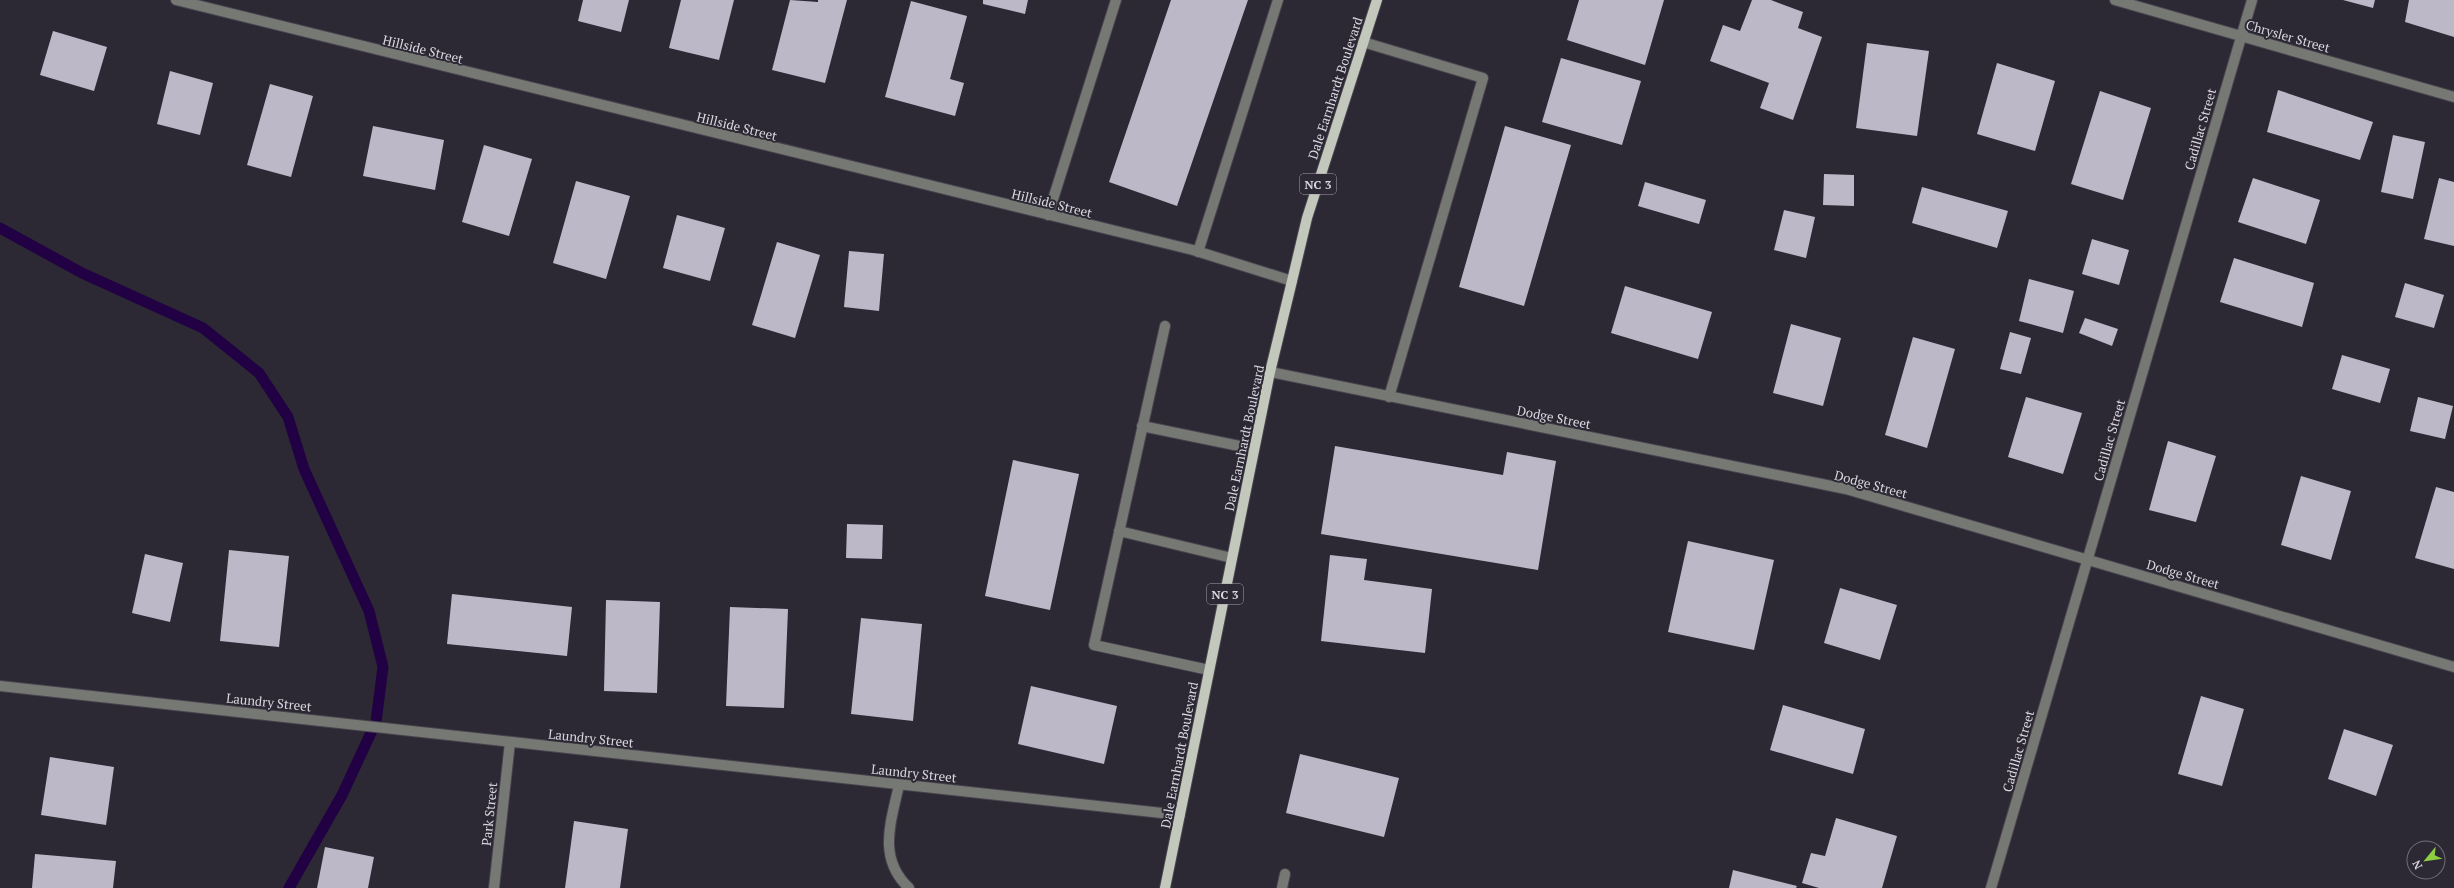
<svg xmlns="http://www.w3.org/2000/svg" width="2454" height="888" viewBox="0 0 2454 888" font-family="'PT Serif',serif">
	<rect width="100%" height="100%" fill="#2c2834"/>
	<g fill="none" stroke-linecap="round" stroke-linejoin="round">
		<path stroke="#210044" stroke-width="11" d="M 0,228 L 82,273 L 203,328 L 259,373 L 288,417 L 304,469 L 369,611 L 383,667 L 376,722 L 342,795 L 289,888"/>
	</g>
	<path fill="#bdb8c8" d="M 583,0 L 629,0 L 621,32 L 578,21 Z
		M 681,0 L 734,0 L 719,60 L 669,48 Z
		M 790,0 L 818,2 L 818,0 L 847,0 L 825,83 L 772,70 Z
		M 983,0 L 1028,0 L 1025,14 L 983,4 Z
		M 1171,0 L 1248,0 L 1177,206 L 1109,182 Z
		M 1579,0 L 1664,0 L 1645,65 L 1567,40 Z
		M 1752,0 L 1771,0 L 1803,12 L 1798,28 L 1822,37 L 1793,120 L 1760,108 L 1769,83 L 1710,61 L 1723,25 L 1740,31 Z
		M 2343,0 L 2375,0 L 2373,8 Z
		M 2409,0 L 2454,0 L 2454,37 L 2405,22 Z
		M 911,1 L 967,16 L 950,79 L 964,83 L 955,116 L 885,97 Z
		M 53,31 L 107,47 L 94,91 L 40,75 Z
		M 1867,43 L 1929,51 L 1917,136 L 1856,128 Z
		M 1561,58 L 1641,81 L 1622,145 L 1542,122 Z
		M 1997,63 L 2055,81 L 2035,151 L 1977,134 Z
		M 170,71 L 213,83 L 200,135 L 157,124 Z
		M 270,84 L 313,96 L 291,177 L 247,165 Z
		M 2278,90 L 2373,122 L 2360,160 L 2267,132 Z
		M 2100,91 L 2151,108 L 2123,200 L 2071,184 Z
		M 373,126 L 444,140 L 435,190 L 363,176 Z
		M 1505,126 L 1571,145 L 1524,306 L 1459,287 Z
		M 2393,135 L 2425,142 L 2413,199 L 2381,192 Z
		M 484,145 L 532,159 L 509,236 L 462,222 Z
		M 1824,174 L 1854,175 L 1854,206 L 1823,205 Z
		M 2253,178 L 2320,200 L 2306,244 L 2238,222 Z
		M 2439,178 L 2454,182 L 2454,246 L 2424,239 Z
		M 576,181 L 630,196 L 606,279 L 553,263 Z
		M 1645,182 L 1706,200 L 1699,224 L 1638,206 Z
		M 1922,187 L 2008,211 L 1997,248 L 1912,223 Z
		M 1784,210 L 1815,217 L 1806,258 L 1774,250 Z
		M 677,215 L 725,228 L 710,281 L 663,268 Z
		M 2092,239 L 2129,250 L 2119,285 L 2082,274 Z
		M 777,242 L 820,255 L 795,338 L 752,325 Z
		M 849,251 L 884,254 L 879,311 L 844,307 Z
		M 2234,258 L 2314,283 L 2302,327 L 2220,302 Z
		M 2029,279 L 2074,291 L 2063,333 L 2019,321 Z
		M 2405,283 L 2444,295 L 2434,328 L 2395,317 Z
		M 1625,286 L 1712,312 L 1698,359 L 1611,333 Z
		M 2085,318 L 2118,329 L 2112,346 L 2079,333 Z
		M 1791,324 L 1841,338 L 1823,406 L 1773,393 Z
		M 2010,332 L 2031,338 L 2021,374 L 2000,369 Z
		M 1913,337 L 1955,349 L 1927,448 L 1885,435 Z
		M 2342,355 L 2390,369 L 2380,403 L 2332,389 Z
		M 2026,397 L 2082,413 L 2063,474 L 2008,457 Z
		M 2418,397 L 2453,406 L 2445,439 L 2410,431 Z
		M 2168,441 L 2216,456 L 2196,522 L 2149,510 Z
		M 1335,446 L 1503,475 L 1507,452 L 1556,461 L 1538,570 L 1321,534 Z
		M 1013,460 L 1079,474 L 1050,610 L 985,596 Z
		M 2301,476 L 2351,491 L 2331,560 L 2281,545 Z
		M 2436,487 L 2454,492 L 2454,569 L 2415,558 Z
		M 847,524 L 883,525 L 882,559 L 846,558 Z
		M 1688,541 L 1774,560 L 1754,650 L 1668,632 Z
		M 229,550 L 289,556 L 279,647 L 220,641 Z
		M 145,554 L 183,563 L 170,622 L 132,613 Z
		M 1330,555 L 1367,559 L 1364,580 L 1432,589 L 1425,653 L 1321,641 Z
		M 1840,588 L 1897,605 L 1880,660 L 1824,643 Z
		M 452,594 L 572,607 L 567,656 L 447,644 Z
		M 606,600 L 660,602 L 657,693 L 604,691 Z
		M 730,607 L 788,609 L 784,708 L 726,706 Z
		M 861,618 L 922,624 L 913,721 L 851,714 Z
		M 1031,686 L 1117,706 L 1104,764 L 1018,744 Z
		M 2201,696 L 2244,709 L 2222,786 L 2178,774 Z
		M 1783,705 L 1865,729 L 1853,774 L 1770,750 Z
		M 2344,729 L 2393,745 L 2376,796 L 2328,779 Z
		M 1300,754 L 1399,778 L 1384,837 L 1286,813 Z
		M 50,757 L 114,767 L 106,825 L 41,815 Z
		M 1836,818 L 1897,836 L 1882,888 L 1819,888 L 1802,883 L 1811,853 L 1825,856 Z
		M 574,821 L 628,829 L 620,888 L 565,888 Z
		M 325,847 L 374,857 L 368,888 L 317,888 Z
		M 35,854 L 116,861 L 113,888 L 32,888 Z
		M 1733,870 L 1797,886 L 1796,888 L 1729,888 Z"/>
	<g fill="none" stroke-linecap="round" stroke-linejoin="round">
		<defs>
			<path id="minor" d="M 176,0 L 1193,250 L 1292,281
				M 2115,0 L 2454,97
				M 1363,42 L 1483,78 L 1389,397
				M 1048,215 L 1116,0
				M 1198,252 L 1278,0
				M 1165,326 L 1094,645 L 1209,670
				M 1270,372 L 1846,489 L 2454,667
				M 1142,426 L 1254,449
				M 1119,531 L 1232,558
				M 0,686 L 1180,815
				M 899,785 C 891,822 877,858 909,888
				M 494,888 L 510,742
				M 1282,888 L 1285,874
				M 1991,888 L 2252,0"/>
			<path id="major" d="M 1165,888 L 1270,372 L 1292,281 L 1307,218 L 1377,0"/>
		</defs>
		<use href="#minor" stroke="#48444f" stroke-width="12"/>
		<use href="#major" stroke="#48444f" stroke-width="12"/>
		<use href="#minor" stroke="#767973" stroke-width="10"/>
		<use href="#major" stroke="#c2c9bc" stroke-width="10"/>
	</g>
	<g text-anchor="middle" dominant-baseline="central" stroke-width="4" stroke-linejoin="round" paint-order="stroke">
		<g fill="#2c2834" stroke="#a5a2ac" stroke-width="1">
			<rect x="1300" y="174" width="36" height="20" rx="3"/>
			<rect x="1207" y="584" width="36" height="20" rx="3"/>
		</g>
		<g font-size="12" font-weight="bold" fill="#d9d7df">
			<text x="1318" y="184">NC 3</text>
			<text x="1225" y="594">NC 3</text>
		</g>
		<g font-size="13" fill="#d9d7df" stroke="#2c2834">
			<text transform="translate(2288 36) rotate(16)">Chrysler Street</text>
			<text transform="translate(423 49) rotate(14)">Hillside Street</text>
			<text transform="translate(1335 88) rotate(-72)">Dale Earnhardt Boulevard</text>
			<text transform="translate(737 126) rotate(14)">Hillside Street</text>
			<text transform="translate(2200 129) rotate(-74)">Cadillac Street</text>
			<text transform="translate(1052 203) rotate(14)">Hillside Street</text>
			<text transform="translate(1554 417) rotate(11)">Dodge Street</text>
			<text transform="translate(1244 438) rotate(-78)">Dale Earnhardt Boulevard</text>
			<text transform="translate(2109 440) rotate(-74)">Cadillac Street</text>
			<text transform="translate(1871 484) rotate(15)">Dodge Street</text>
			<text transform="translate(2183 574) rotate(16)">Dodge Street</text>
			<text transform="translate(269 702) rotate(6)">Laundry Street</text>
			<text transform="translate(591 738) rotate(6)">Laundry Street</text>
			<text transform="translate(2018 751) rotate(-74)">Cadillac Street</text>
			<text transform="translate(1179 755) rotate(-79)">Dale Earnhardt Boulevard</text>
			<text transform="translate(914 773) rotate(6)">Laundry Street</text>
			<text transform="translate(489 814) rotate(-84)">Park Street</text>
		</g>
	</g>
	<g transform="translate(2426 860) rotate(241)"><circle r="19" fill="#2c2834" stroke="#716e78"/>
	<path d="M0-3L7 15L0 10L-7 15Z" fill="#8dce43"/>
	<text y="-6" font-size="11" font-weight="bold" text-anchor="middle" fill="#d9d7df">N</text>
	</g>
</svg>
